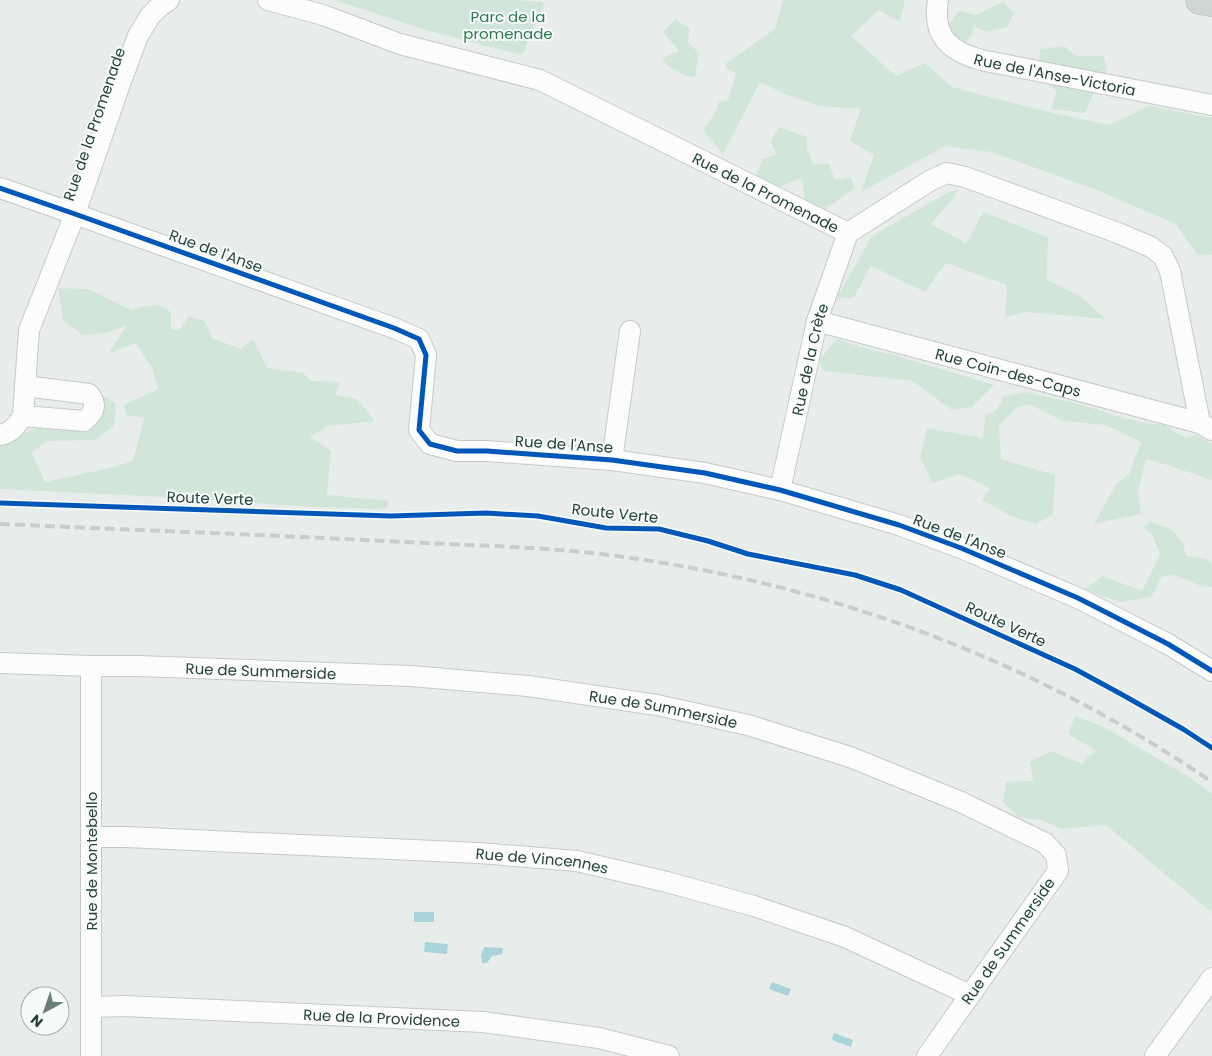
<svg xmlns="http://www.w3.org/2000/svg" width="1212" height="1056" viewBox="0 0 1212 1056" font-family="Poppins,sans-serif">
	<rect width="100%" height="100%" fill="#e8edeb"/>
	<path fill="#d1e6d8" d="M 334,0 L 514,0 L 545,2 L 522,55 L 429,31 Z
		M 783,0 L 905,0 L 900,22 L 879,10 L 851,36 L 896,76 L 925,63 L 952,87 L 1036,109 L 1109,125 L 1150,106 L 1212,118 L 1212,255 L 1197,254 L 1176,224 L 1097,190 L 991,152 L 945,146 L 861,192 L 874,155 L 850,141 L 861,109 L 819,106 L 785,94 L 760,82 L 723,154 L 703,130 L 713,116 L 719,102 L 728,100 L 736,73 L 728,70 L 725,64 L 775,29 Z
		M 1002,2 L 1014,13 L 1007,27 L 986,32 L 974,26 L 972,34 L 962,48 L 948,26 L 959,11 L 976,15 Z
		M 675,19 L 690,29 L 688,42 L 699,53 L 695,77 L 686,76 L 666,65 L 662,58 L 679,51 L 663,32 Z
		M 1064,46 L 1077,56 L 1104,56 L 1107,70 L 1098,83 L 1085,113 L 1051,109 L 1057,91 L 1038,76 L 1040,49 Z
		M 779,127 L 807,137 L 807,149 L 813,164 L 829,164 L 835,180 L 851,177 L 855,188 L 825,209 L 805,202 L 802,178 L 779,187 L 754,183 L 762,159 L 776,155 L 771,141 Z
		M 958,189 L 951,201 L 931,224 L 966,243 L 983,212 L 1048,237 L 1047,280 L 1083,298 L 1105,319 L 1027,312 L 1005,317 L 1007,285 L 946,263 L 925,292 L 871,266 L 854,297 L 836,299 L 872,236 L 947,193 Z
		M 58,288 L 88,289 L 131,310 L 140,307 L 158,305 L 171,312 L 171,329 L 179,330 L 189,316 L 205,321 L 212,338 L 241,349 L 253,339 L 267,368 L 303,373 L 312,381 L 340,382 L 335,395 L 357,399 L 375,421 L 328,426 L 310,437 L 331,451 L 327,495 L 388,501 L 386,509 L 310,507 L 187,498 L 0,489 L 0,445 L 44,424 L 100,411 L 102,395 L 116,404 L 114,426 L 94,440 L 46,441 L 32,453 L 45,482 L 110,468 L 133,461 L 144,418 L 126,415 L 124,405 L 158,389 L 152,368 L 136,343 L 109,353 L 127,325 L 107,333 L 83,335 L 63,321 Z
		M 837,339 L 867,349 L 890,354 L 994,385 L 972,407 L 952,410 L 913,381 L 824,371 L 819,360 Z
		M 1027,392 L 1083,405 L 1123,418 L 1151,424 L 1164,424 L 1175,432 L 1186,438 L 1197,435 L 1212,444 L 1212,480 L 1164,464 L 1146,459 L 1138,491 L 1141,514 L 1094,524 L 1116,484 L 1129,474 L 1141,442 L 1106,425 L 1063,421 L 1029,404 L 1017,407 L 999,425 L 1001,459 L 1055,475 L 1053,515 L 1035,524 L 1011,516 L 982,500 L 990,488 L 960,474 L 933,483 L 920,457 L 927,428 L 983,438 L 985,416 L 997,410 L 1004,396 Z
		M 1152,522 L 1171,529 L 1183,543 L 1186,556 L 1207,559 L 1212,563 L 1212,587 L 1201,586 L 1175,575 L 1162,577 L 1151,597 L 1122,602 L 1101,596 L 1085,589 L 1103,576 L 1142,591 L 1160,555 L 1153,536 L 1143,527 Z
		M 1075,716 L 1104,727 L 1192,779 L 1212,794 L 1212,913 L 1106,825 L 1062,829 L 1041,820 L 1019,817 L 1003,802 L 1006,782 L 1033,781 L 1030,762 L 1051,751 L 1083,764 L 1085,758 L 1097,751 L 1068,734 Z"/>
	<path fill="#a9d4db" d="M 414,912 L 434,912 L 434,922 L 414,922 Z
		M 425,942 L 448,944 L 447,954 L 424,952 Z
		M 484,947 L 503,948 L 502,954 L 492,956 L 487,963 L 482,963 L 481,955 Z
		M 772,982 L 791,989 L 788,996 L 769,989 Z
		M 834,1033 L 853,1040 L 851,1047 L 832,1040 Z"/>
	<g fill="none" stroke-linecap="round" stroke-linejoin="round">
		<defs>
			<g id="street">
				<path id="s1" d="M 268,0 L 323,15 L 400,44 L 540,80 L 848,233 L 931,180 L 947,173 L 965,177 L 1118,233 L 1151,247 L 1163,256 L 1170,271 L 1200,423 L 1212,430"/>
				<path id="s2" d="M 938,0 C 932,36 949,51 981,60 L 1212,105"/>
				<path d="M 0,188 L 75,214 L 394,328 L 419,339 L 426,355 L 419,430 L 430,444 L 457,451 L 487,451 L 612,460 L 705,473 L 780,490 L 899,525 L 961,548 L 1078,598 L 1168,644 L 1212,671"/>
				<path id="s3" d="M 817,321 L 1200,423"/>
				<path d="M 23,416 L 84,421 C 94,413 98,405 89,394 L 25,386"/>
				<path d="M 0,435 C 11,433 17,425 23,416 L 29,330 L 75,214 L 120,84 L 138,36 L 150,16 L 159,7 L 169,0"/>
				<path d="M 612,460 L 630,331"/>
				<path id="s4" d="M 780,490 L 817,321 L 848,233"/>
				<path id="s5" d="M 0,663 L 91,666 L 138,666 L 411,676 L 528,686 L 657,705 L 748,725 L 850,757 L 961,802 L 1045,843 L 1056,855 L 1058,871 L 927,1056"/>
				<path id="s6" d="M 91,837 L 126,837 L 479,853 L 577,861 L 667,882 L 754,906 L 845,937 L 970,995"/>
				<path id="s7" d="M 91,1007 L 124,1006 L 483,1022 L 599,1038 L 669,1056"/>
				<path d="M 91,1056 L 91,666"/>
				<path d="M 1155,1056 L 1212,978"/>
			</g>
			<path id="primary" d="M 1200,0 L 1212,2"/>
		</defs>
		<use href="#street" stroke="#c5cac8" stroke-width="22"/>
		<use href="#primary" stroke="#c3ccc9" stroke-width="30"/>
		<use href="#street" stroke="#fcfcfc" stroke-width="20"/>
		<use href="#primary" stroke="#cfd7d5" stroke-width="28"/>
		<path stroke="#c9cdcc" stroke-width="4" stroke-dasharray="10 5" stroke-linecap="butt" d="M 0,524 C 135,530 270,535 405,542 C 483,546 561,547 638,559 C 843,589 1041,665 1212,782"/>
		<defs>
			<path id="cycleway" d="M 0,188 L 75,214 L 394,328 L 419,339 L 426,355 L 419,430 L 430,444 L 457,451 L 487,451 L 612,460 L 705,473 L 780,490 L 899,525 L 961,548 L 1078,598 L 1168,644 L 1212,671
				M 0,503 L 391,516 L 486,513 L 538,516 L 606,528 L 659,529 L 708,541 L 748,554 L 855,575 L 901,590 L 1075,669 L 1121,694 L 1183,729 L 1212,748"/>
		</defs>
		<use href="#cycleway" stroke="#f7fbf9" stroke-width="8"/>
		<use href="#cycleway" stroke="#0057b8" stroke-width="5"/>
	</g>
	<g text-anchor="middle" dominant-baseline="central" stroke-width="4" stroke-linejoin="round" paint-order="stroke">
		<g font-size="15" fill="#2d7a4b" stroke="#f7fbf9">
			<text x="508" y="16">Parc de la<tspan x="508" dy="17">promenade</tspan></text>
		</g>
		<g font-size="15" fill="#24423a" stroke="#f7fbf9">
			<text stroke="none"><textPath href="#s2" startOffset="159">Rue de l'Anse-Victoria</textPath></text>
			<text transform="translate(94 124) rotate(-71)">Rue de la Promenade</text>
			<text stroke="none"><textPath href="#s1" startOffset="536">Rue de la Promenade</textPath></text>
			<text transform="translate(216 251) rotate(20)">Rue de l'Anse</text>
			<text stroke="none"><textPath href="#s4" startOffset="134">Rue de la Crète</textPath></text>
			<text stroke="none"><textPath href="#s3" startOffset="198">Rue Coin-des-Caps</textPath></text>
			<text transform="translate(564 444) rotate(4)">Rue de l'Anse</text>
			<text transform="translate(210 498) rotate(2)">Route Verte</text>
			<text transform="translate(615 513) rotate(6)">Route Verte</text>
			<text transform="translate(960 536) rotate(21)">Rue de l'Anse</text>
			<text transform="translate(1006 624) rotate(25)">Route Verte</text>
			<text stroke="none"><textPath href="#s5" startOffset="261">Rue de Summerside</textPath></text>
			<text stroke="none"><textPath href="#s5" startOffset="666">Rue de Summerside</textPath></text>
			<text transform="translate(91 861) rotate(-90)">Rue de Montebello</text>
			<text stroke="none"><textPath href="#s6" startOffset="452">Rue de Vincennes</textPath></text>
			<text transform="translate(1008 941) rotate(-55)">Rue de Summerside</text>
			<text stroke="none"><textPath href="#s7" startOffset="291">Rue de la Providence</textPath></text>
		</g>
	</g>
	<g transform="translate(45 1011) rotate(220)"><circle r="24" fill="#f7fbf9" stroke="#a3b1ad"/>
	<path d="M0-4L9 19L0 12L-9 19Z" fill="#697e78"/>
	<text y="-8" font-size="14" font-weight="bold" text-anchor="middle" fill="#24423a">N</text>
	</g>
</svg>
